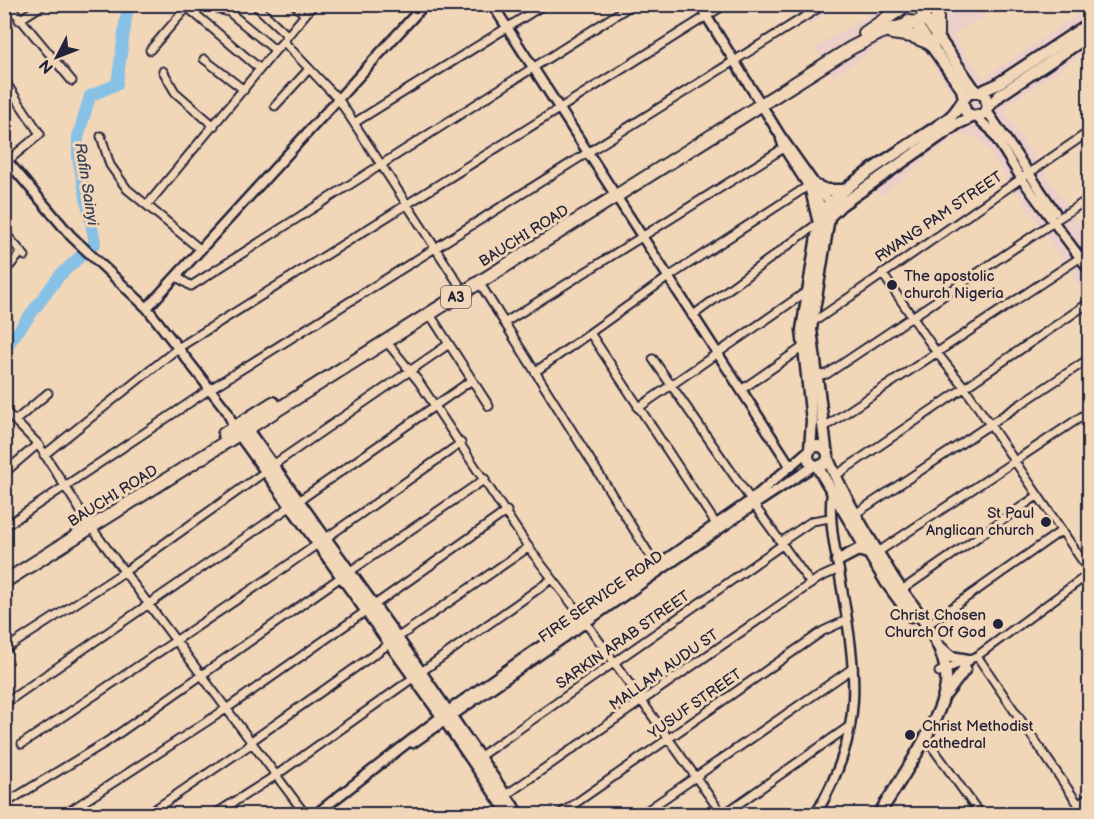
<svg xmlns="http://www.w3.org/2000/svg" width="1094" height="819" viewBox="0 0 1094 819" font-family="'Balsamiq Sans',sans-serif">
	<rect width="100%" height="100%" fill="#f1d6b8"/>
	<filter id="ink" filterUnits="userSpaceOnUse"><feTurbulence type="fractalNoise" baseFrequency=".0167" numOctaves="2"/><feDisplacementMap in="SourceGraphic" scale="12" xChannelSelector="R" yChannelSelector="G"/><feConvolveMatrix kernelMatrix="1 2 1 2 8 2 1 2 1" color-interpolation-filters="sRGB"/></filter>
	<g filter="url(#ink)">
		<path fill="#eccfc8" d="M 809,5 L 841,5 L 805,27 L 795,13 Z
			M 881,5 L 1000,5 L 953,35 L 983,78 L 1089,7 L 1089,50 L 1010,103 L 1006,114 L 1089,239 L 1089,300 L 980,139 L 958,135 L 880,196 L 859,168 L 944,112 L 954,97 L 923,49 L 890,39 L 834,76 L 814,48 L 882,7 Z"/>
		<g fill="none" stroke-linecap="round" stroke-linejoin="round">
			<path stroke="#87c1e6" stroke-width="12" d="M 4,350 L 60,275 L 95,243 L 78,157 L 78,137 L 90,96 L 117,84 L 128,4"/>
			<defs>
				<path id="minor" d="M 8,4 L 72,81
					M 213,4 L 218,9 L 229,12 L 275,50
					M 254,4 L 287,35
					M 294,4 L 304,14
					M 187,7 L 260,69
					M 19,20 L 44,4
					M 283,41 L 339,100 L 460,286
					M 150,50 L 190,4
					M 204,59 L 244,90
					M 163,71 L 175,92 L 214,126
					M 4,80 L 40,134 L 4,164
					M 275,106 L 309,69
					M 354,123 L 545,4
					M 101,136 L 110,165 L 127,189 L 201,250
					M 148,204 L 314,4
					M 1059,218 L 1090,198
					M 4,232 L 25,256
					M 4,272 L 22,252
					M 882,273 L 937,353 L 965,388 L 1090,572
					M 177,277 L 191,286 L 633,4
					M 479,282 L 656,565
					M 429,313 L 489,406
					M 692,316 L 817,224 L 821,225
					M 809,321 L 818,319 L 1090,131
					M 504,323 L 787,146
					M 590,333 L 716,524
					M 386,341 L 419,382 L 531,551 L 582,617 L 722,814
					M 653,359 L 751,500
					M 535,372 L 667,278 L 808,186
					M 813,376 L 827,374 L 1055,221
					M 741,390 L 803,347
					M 638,408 L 806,292
					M 4,410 L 38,444 L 91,527 L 305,814
					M 15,421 L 48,393
					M 823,428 L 1090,251
					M 44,455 L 178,348 L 726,4
					M 273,465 L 449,344
					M 4,473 L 38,444
					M 835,476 L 1090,302
					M 300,500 L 472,380
					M 754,505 L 811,584
					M 855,514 L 1090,358
					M 4,527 L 210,389 L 825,4
					M 781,542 L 812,521 L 830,518
					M 878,552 L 1090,411
					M 349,572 L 485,479
					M 899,592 L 1037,496
					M 373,606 L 507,511
					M 926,626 L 1061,531
					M 397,638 L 529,547
					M 4,650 L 124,572 L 266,471
					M 977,656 L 1085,814
					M 421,672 L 552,579
					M 939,672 L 977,656 L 1090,573
					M 4,704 L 291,506
					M 925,737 L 980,814
					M 250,742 L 389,644
					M 22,744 L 275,574 L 461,443
					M 479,757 L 782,545
					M 506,795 L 819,578 L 839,569
					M 4,804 L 108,741 L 341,577
					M 1078,805 L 1090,796
					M 65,814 L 226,709 L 366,611
					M 148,814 L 251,744
					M 215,814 L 275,776 L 413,678
					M 289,814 L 300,807
					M 560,814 L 823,631 L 847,620
					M 642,814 L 853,668
					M 724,814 L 851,725
					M 803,814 L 810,814"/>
				<path id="tertiary" d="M 492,4 L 791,467
					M 699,4 L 780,135 L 821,193 L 834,205
					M 987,111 L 1055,212
					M 976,117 L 991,130 L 1021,178 L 1090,271
					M 781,139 L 784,148 L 827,215
					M 4,157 L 71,236 L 147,308 L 227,411 L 234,427
					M 147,308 L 425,4
					M 413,743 L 754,505 L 815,465
					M 316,814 L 456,705 L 751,500 L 809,450
					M 816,814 C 865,729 857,676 841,583 C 836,552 828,522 832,491"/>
				<path id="primary" d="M 924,17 L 976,92
					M 915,23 L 962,89 L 964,99
					M 980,92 L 996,85 L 1090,23
					M 988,107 L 1000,95 L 1090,35
					M 816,186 L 827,190 L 845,190
					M 811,190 L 818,219
					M 242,423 L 397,638 L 518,814
					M 235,428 L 442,716 L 509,814
					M808 456a10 10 0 1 1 20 0a10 10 0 1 1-20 0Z
					M 810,449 L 812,421 L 802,330 L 820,217 C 833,188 920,140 949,118 C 958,111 961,101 969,93 L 978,92 L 985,95 L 988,107 L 984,114 L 972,117 L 965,111 L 963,103
					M 826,449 L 811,329 L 829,217 L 841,205 L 957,124 L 972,117
					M 828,459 C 845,500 869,538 892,576 C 912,608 950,644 946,685 C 942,719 898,784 879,814
					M 817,466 L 886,582 L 911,616
					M 837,561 L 858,550 L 868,553
					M 940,647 L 951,657 L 968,660
					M 946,694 L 965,669"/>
				<path id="trunk" d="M 937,4 L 937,37
					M 909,22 L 915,23 L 922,20 L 925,11 L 921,4
					M 865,33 L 906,5
					M 892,33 L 912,36 L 932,44
					M 224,434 L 273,403
					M 4,582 L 851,48 L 882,32 L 914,23"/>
			</defs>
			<use href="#minor" stroke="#22223b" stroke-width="11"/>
			<use href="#tertiary" stroke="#22223b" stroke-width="13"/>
			<use href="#primary" stroke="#22223b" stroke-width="15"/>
			<use href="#trunk" stroke="#22223b" stroke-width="16"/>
			<use href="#minor" stroke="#f1d6b8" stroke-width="7"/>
			<use href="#tertiary" stroke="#f1d6b8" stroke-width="8"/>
			<use href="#primary" stroke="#f1d6b8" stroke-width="10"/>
			<use href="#trunk" stroke="#f1d6b8" stroke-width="12"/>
		</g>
	</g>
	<g fill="#22223b" stroke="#f1d6b8" stroke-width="2">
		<circle cx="892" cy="285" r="6"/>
		<circle cx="1046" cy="522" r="6"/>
		<circle cx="998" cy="624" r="6"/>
		<circle cx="910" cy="735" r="6"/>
	</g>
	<g text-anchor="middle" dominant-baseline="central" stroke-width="6" stroke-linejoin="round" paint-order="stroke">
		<rect fill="#f1d6b8" stroke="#605860" stroke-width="1.5" x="441" y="286" width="30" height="22" rx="4.5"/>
		<g font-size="14" font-weight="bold" fill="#22223b">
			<text x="456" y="297">A3</text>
		</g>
		<g font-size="15" fill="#22223b" stroke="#f1d6b8">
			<text transform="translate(939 217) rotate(-34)">RWANG PAM STREET</text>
			<text transform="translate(524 236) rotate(-32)">BAUCHI ROAD</text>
			<text transform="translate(113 496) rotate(-32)">BAUCHI ROAD</text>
			<text transform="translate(601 597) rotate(-35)">FIRE SERVICE ROAD</text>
			<text transform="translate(623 640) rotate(-35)">SARKIN ARAB STREET</text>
			<text transform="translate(664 670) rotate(-35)">MALLAM AUDU ST</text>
			<text transform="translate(695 704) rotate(-35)">YUSUF STREET</text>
		</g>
		<g font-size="15" fill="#22223b" stroke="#f1d6b8" text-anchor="start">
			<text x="904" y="276">The apostolic<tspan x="904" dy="17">church Nigeria</tspan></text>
			<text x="1034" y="513" text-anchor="end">St Paul<tspan x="1034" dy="17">Anglican church</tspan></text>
			<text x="986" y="615" text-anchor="end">Christ Chosen<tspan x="986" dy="17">Church Of God</tspan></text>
			<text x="922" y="726">Christ Methodist<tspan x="922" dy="17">cathedral</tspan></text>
		</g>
		<g font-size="16" font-style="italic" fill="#36425d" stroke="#f1d6b8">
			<text transform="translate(86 184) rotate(81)">Rafin Sainyi</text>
		</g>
	</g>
	<rect width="1094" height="819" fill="none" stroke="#f1d6b8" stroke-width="24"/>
	<rect x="12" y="12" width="1070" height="795" fill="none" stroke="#22223b" stroke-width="2" filter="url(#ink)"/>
	<g transform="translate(57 57) rotate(228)" stroke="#f1d6b8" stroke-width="4.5" paint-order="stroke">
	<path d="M0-4.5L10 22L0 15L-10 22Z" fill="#22223b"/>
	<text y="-9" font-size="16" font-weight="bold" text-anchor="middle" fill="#22223b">N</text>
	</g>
</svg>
